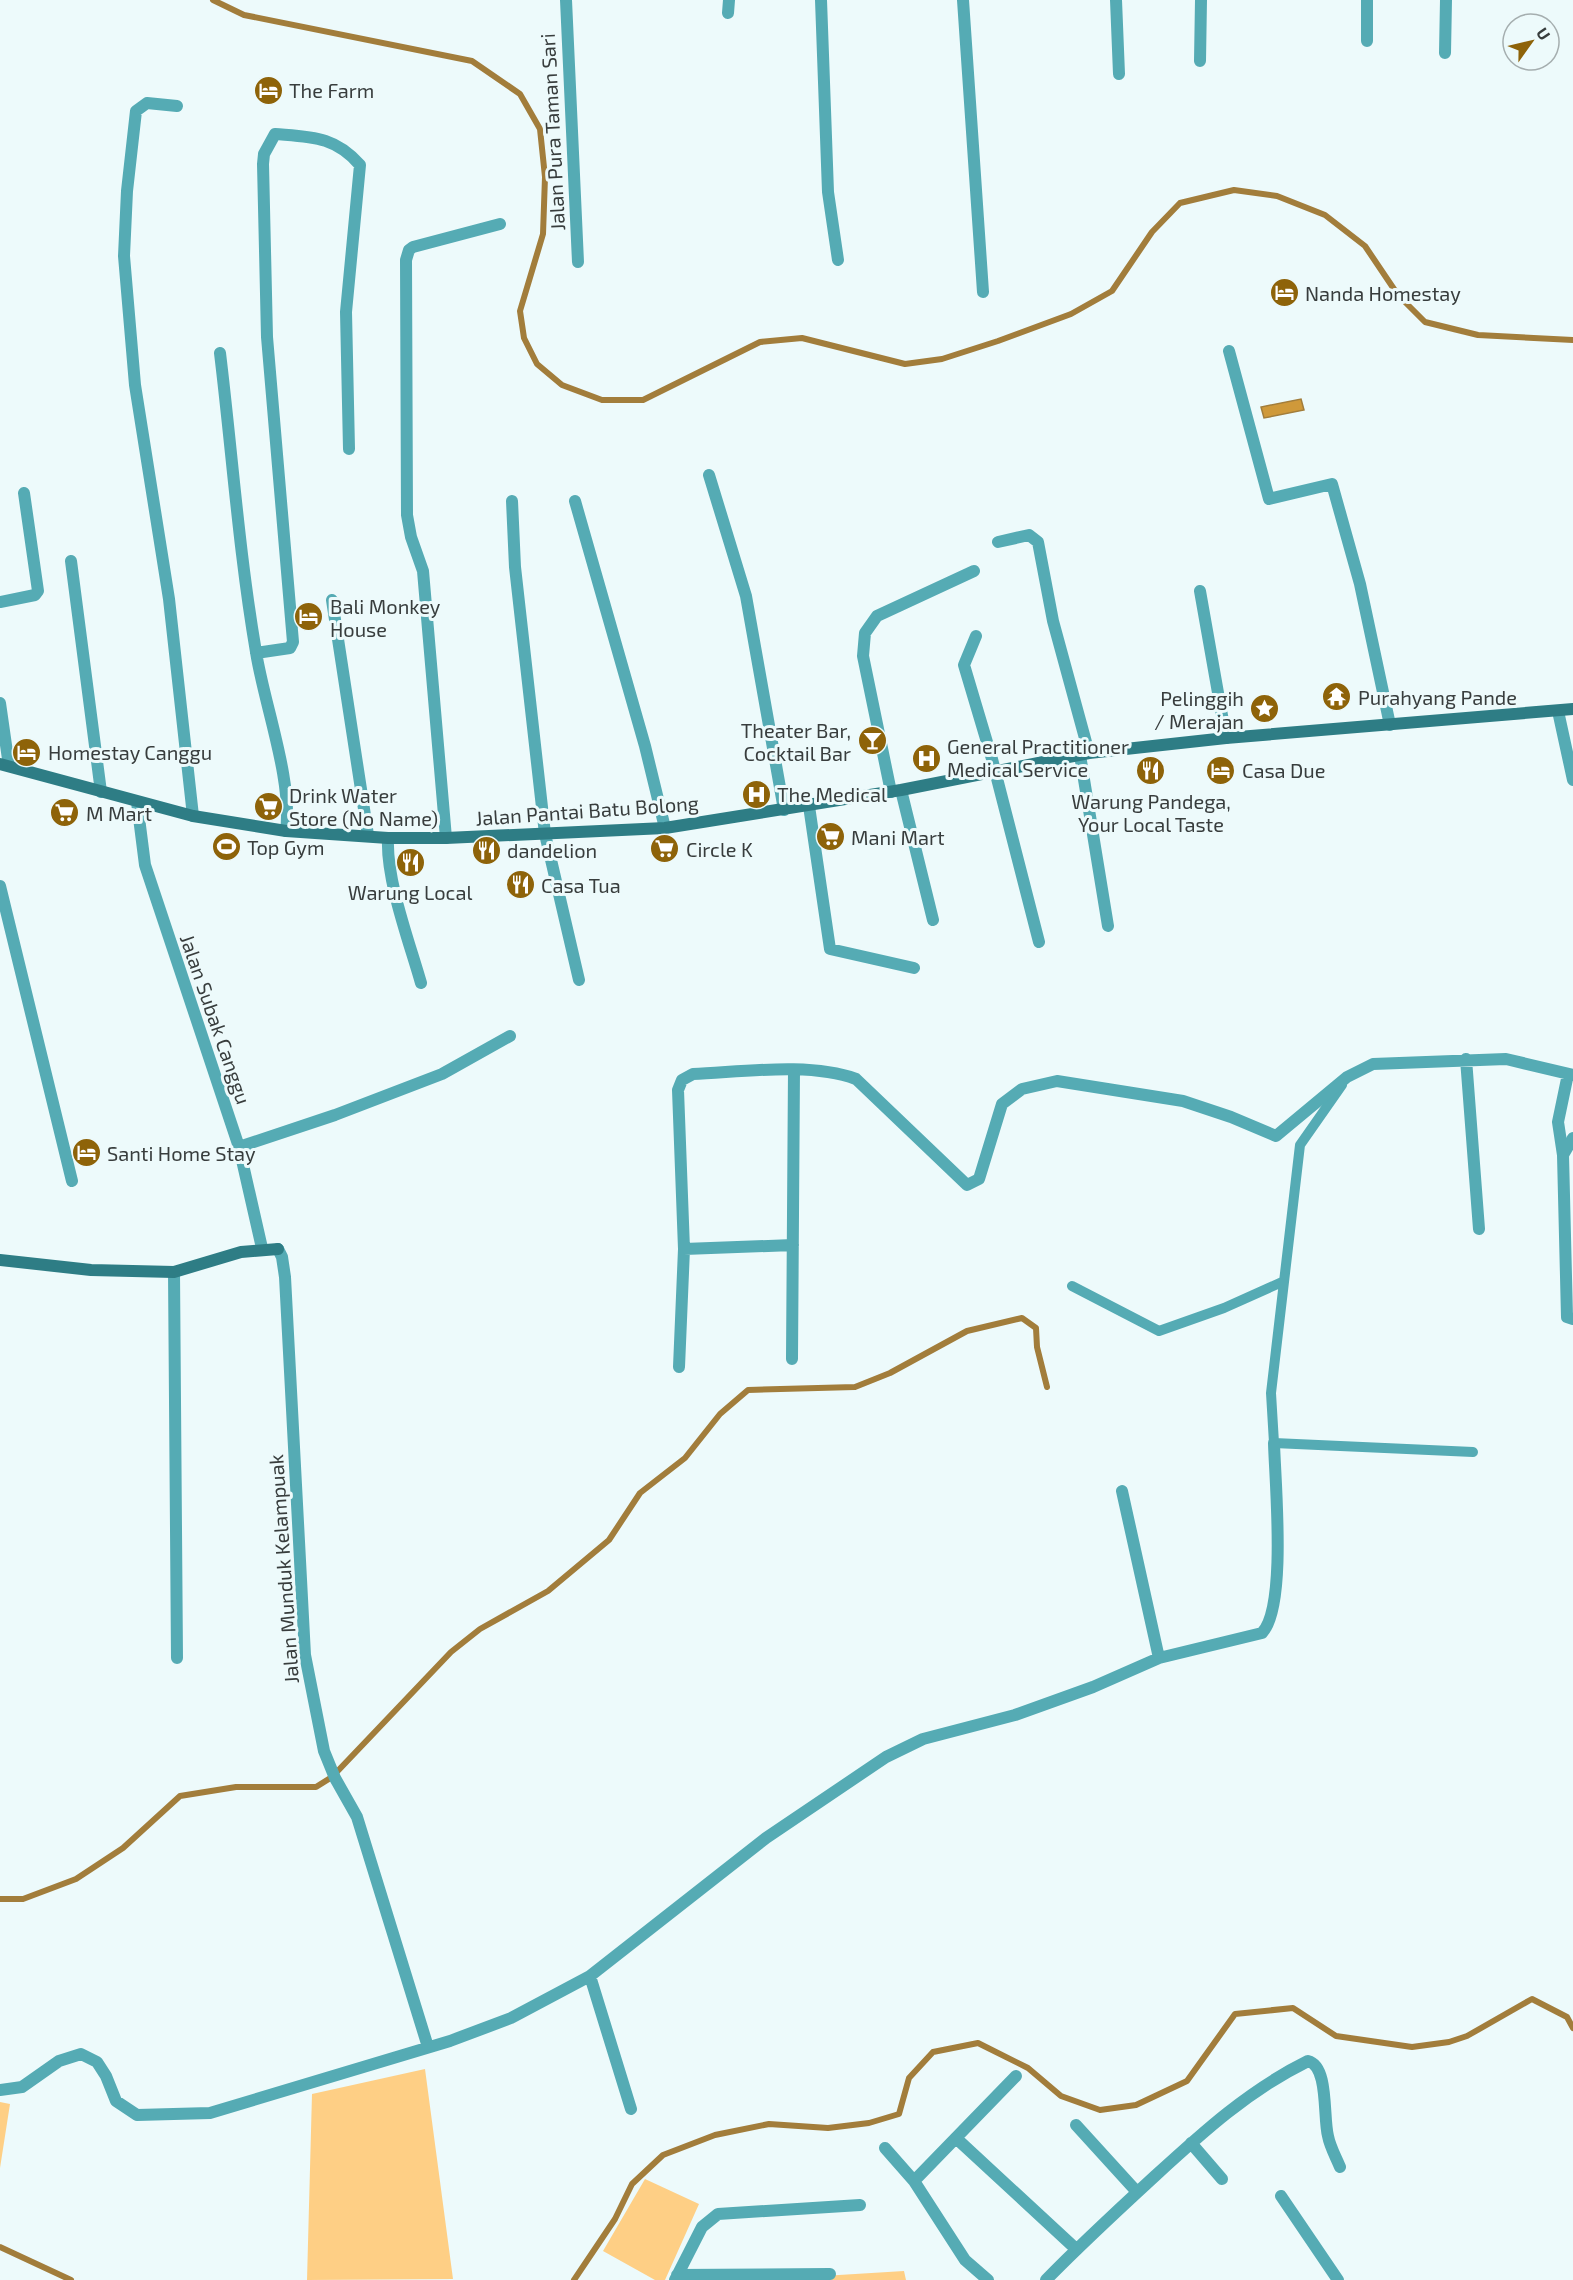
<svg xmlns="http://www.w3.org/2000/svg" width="1573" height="2280" viewBox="0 0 1573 2280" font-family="'Exo 2',sans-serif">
	<rect width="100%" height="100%" fill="#edfafb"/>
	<path fill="#fecf85" d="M 425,2069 L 453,2279 L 307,2280 L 312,2094 Z
		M 0,2102 L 10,2104 L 0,2168 Z
		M 645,2179 L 699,2204 L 665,2280 L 655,2280 L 603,2251 Z
		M 904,2271 L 906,2280 L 790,2280 L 790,2278 Z"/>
	<path fill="#cf993a" stroke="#a27d3b" stroke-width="1.5" d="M 1301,399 L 1304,410 L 1264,418 L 1261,407 Z"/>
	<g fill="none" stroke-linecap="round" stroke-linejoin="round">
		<path stroke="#a27d3b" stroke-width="6" d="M 213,0 L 244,15 L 472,61 L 520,94 L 540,129 L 545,177 L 543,234 L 520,311 L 524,338 L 537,364 L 562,385 L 602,400 L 643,400 L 760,342 L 802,338 L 905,364 L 942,359 L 998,341 L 1071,314 L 1112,291 L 1152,232 L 1180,203 L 1234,190 L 1277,196 L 1325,215 L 1365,246 L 1398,295 L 1425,322 L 1478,335 L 1573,340
			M 0,1899 L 23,1899 L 76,1879 L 123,1848 L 180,1796 L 236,1787 L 316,1787 L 332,1777 L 451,1652 L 480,1629 L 548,1591 L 609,1540 L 640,1493 L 685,1458 L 720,1414 L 748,1390 L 855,1387 L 890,1373 L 967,1331 L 1022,1318 L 1036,1328 L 1037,1347 L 1047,1387
			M 0,2247 L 71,2280
			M 574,2280 L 615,2219 L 632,2184 L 663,2155 L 715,2135 L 769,2124 L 828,2128 L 869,2123 L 899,2114 L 909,2078 L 933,2052 L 978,2043 L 1028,2068 L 1061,2096 L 1100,2110 L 1136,2105 L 1187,2081 L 1235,2014 L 1293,2008 L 1336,2036 L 1412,2047 L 1449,2042 L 1467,2036 L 1532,1999 L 1567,2017 L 1573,2028"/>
		<path stroke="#55abb4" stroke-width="10" d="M 1342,1085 L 1300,1145 L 1271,1393 L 1274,1443 L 1473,1452
			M 1072,1286 L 1159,1331 L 1224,1308 L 1282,1282"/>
		<path stroke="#55abb4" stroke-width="12" d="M 566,0 L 578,262
			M 821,0 L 828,192 L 838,260
			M 963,0 L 983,292
			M 1116,0 L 1119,74
			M 728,13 L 729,0
			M 1367,41 L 1367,0
			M 1445,53 L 1446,0
			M 1200,61 L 1201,0
			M 177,106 L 147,103 L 136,111 L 127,191 L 124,256 L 135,385 L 169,599 L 193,816
			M 1229,351 L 1269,499 L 1332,484 L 1360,584 L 1390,725
			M 220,353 C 232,452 239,553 256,652 C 264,704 293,780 286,831
			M 709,475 L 746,596 L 784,810
			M 512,501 L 515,567 L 545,834 L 579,980
			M 575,501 L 645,746 L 665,828
			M 998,542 L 1029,535 L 1038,542 L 1053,621 L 1089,753
			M 71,561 L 101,792
			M 1200,591 L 1226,738
			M 332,600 L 368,835
			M 0,602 L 35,595 L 38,591 L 24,493
			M 976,636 L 964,665 L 992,759 L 1039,942
			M 256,653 L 290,648 L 293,642 L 267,337 L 263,164 L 264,154 L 275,134 C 311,137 335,136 360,165 L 346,312 L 349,449
			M 0,703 L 9,766
			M 1558,711 L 1573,780
			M 1080,755 L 1108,926
			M 901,790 L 933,920
			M 891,792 L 863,656 L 865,633 L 877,616 L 974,571
			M 137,802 L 145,865 L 239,1147 L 262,1248
			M 809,806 L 830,949 L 914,968
			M 388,838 C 386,880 409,941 421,983
			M 446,838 L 423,571 L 411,537 L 407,515 L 406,260 L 409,250 L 413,247 L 500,224
			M 0,886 L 72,1181
			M 1466,1059 L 1479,1229
			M 1568,1074 L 1558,1122 L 1563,1155 L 1567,1317 L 1573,1319
			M 239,1147 L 335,1115 L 442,1074 L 510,1036
			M 1563,1155 L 1573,1138
			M 278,1249 L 282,1257 L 285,1277 L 305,1655 L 324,1751 L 335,1778 L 357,1817 L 428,2047
			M 684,1249 L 793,1245
			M 174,1272 L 177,1658
			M 792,1359 L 794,1070
			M 679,1367 L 684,1249 L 678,1090 L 682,1080 L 693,1074 C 742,1072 810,1062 856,1079 L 967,1185 L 979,1179 L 1002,1104 L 1022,1089 L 1057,1081 L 1183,1101 L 1231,1117 L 1276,1136 L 1347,1077 L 1373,1064 L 1506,1059 L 1573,1075
			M 1122,1491 L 1159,1658
			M 590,1976 L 631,2109
			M 0,2090 L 22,2087 L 59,2061 L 81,2054 L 97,2062 L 106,2076 L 116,2101 L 137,2115 L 210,2113 L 450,2041 L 511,2018 L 590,1976 L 766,1838 L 886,1757 L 923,1739 L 1015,1715 L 1093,1687 L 1159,1658 L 1262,1633 C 1287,1607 1275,1482 1274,1443
			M 1076,2125 L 1137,2192
			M 957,2139 L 1076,2249
			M 1191,2143 L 1222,2179
			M 885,2148 L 914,2181 L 965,2260 L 988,2280
			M 914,2181 L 1016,2076
			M 1281,2196 L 1338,2280
			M 677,2275 L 830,2274
			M 675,2280 L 702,2227 L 718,2214 L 860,2205
			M 1046,2280 C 1081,2244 1118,2210 1155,2176 C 1203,2132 1249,2090 1308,2061 C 1329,2066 1323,2118 1328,2136 C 1330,2147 1336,2157 1340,2167"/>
		<path stroke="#2e7d85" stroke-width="12" d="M 0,764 L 193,816 L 286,831 L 388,838 L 446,838 L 665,828 L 901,790 L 1089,753 L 1226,738 L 1573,709
			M 0,1260 L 91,1270 L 174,1272 L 241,1252 L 278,1249"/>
	</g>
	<defs>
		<symbol id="hotel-disc" viewBox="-11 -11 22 22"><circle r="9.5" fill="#8e6309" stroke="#edfafb"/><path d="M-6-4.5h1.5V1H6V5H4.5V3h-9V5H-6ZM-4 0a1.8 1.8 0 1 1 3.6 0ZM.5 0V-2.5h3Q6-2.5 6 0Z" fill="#fff"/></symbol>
		<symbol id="temple-disc" viewBox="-11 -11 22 22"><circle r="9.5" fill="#8e6309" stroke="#edfafb"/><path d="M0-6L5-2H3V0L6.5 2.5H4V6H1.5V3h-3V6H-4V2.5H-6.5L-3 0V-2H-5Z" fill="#fff"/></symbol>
		<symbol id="sight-disc" viewBox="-11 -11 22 22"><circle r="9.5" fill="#8e6309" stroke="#edfafb"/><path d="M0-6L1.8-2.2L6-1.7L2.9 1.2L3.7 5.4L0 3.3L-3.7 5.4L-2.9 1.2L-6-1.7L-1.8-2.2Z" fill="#fff"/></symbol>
		<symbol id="bar-disc" viewBox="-11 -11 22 22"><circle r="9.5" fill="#8e6309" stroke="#edfafb"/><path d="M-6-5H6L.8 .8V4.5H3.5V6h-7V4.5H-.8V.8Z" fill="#fff"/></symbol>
		<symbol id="hospital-disc" viewBox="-11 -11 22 22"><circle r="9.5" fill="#8e6309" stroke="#edfafb"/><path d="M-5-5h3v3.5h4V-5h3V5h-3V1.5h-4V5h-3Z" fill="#fff"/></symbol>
		<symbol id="restaurant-disc" viewBox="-11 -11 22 22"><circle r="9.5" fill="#8e6309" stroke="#edfafb"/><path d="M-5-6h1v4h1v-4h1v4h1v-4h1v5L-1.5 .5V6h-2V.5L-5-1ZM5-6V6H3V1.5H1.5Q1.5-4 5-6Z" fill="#fff"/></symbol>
		<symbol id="supermarket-disc" viewBox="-11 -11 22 22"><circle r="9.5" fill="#8e6309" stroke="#edfafb"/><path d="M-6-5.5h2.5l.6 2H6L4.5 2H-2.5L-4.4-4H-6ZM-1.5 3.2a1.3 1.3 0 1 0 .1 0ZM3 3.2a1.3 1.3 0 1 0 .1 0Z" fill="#fff"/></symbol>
		<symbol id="stadium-disc" viewBox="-11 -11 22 22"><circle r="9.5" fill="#8e6309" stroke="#edfafb"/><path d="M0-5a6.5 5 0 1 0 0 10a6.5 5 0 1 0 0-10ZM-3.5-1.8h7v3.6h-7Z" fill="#fff"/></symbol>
	</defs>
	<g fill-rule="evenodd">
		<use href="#hotel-disc" x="252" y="74" width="33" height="33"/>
		<use href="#hotel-disc" x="1268" y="276" width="33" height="33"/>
		<use href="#hotel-disc" x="292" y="600" width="33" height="33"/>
		<use href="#temple-disc" x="1320" y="680" width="33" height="33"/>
		<use href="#sight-disc" x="1248" y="692" width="33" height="33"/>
		<use href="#bar-disc" x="856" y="724" width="33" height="33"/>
		<use href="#hotel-disc" x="10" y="736" width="33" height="33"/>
		<use href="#hospital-disc" x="910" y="742" width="33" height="33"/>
		<use href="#restaurant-disc" x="1134" y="754" width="33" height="33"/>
		<use href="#hotel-disc" x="1204" y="754" width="33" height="33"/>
		<use href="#hospital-disc" x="740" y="778" width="33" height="33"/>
		<use href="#supermarket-disc" x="252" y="790" width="33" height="33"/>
		<use href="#supermarket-disc" x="48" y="796" width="33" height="33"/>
		<use href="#supermarket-disc" x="814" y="820" width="33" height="33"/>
		<use href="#stadium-disc" x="210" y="830" width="33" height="33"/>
		<use href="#supermarket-disc" x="648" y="832" width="33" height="33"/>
		<use href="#restaurant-disc" x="470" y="834" width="33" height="33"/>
		<use href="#restaurant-disc" x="394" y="846" width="33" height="33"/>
		<use href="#restaurant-disc" x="504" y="868" width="33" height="33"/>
		<use href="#hotel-disc" x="70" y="1136" width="33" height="33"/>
	</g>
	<g text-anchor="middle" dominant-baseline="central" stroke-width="6" stroke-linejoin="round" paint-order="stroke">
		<g font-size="20" fill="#383d3d" stroke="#edfafb" text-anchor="start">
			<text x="289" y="90">The Farm</text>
			<text x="1305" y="293">Nanda Homestay</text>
			<text x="330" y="606">Bali Monkey<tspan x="330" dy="23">House</tspan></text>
			<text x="1358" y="697">Purahyang Pande</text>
			<text x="1244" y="698" text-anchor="end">Pelinggih<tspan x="1244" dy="23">/ Merajan</tspan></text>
			<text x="851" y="730" text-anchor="end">Theater Bar,<tspan x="851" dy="23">Cocktail Bar</tspan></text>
			<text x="947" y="746">General Practitioner<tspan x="947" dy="23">Medical Service</tspan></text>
			<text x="48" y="752">Homestay Canggu</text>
			<text x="1242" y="770">Casa Due</text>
			<text x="777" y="794">The Medical</text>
			<text x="289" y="795">Drink Water<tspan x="289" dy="23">Store (No Name)</tspan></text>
			<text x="1151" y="801" text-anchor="middle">Warung Pandega,<tspan x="1151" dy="23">Your Local Taste</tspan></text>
			<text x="86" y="813">M Mart</text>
			<text x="851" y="837">Mani Mart</text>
			<text x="247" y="847">Top Gym</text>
			<text x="686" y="849">Circle K</text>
			<text x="507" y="850">dandelion</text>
			<text x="541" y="885">Casa Tua</text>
			<text x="410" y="892" text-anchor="middle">Warung Local</text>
			<text x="107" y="1153">Santi Home Stay</text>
		</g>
		<g font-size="20" fill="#383d3d" stroke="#edfafb">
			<text transform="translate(552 132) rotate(-93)">Jalan Pura Taman Sari</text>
			<text transform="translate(587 810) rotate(-4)">Jalan Pantai Batu Bolong</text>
			<text transform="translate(216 1019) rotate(71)">Jalan Subak Canggu</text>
			<text transform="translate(283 1569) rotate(-94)">Jalan Munduk Kelampuak</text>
		</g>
	</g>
	<g transform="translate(1531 42) rotate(56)"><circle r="28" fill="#edfafb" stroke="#a5aeaf" stroke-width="1.5"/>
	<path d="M0-4.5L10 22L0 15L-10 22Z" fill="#8e6309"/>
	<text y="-9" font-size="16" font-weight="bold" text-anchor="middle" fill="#383d3d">U</text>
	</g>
</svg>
